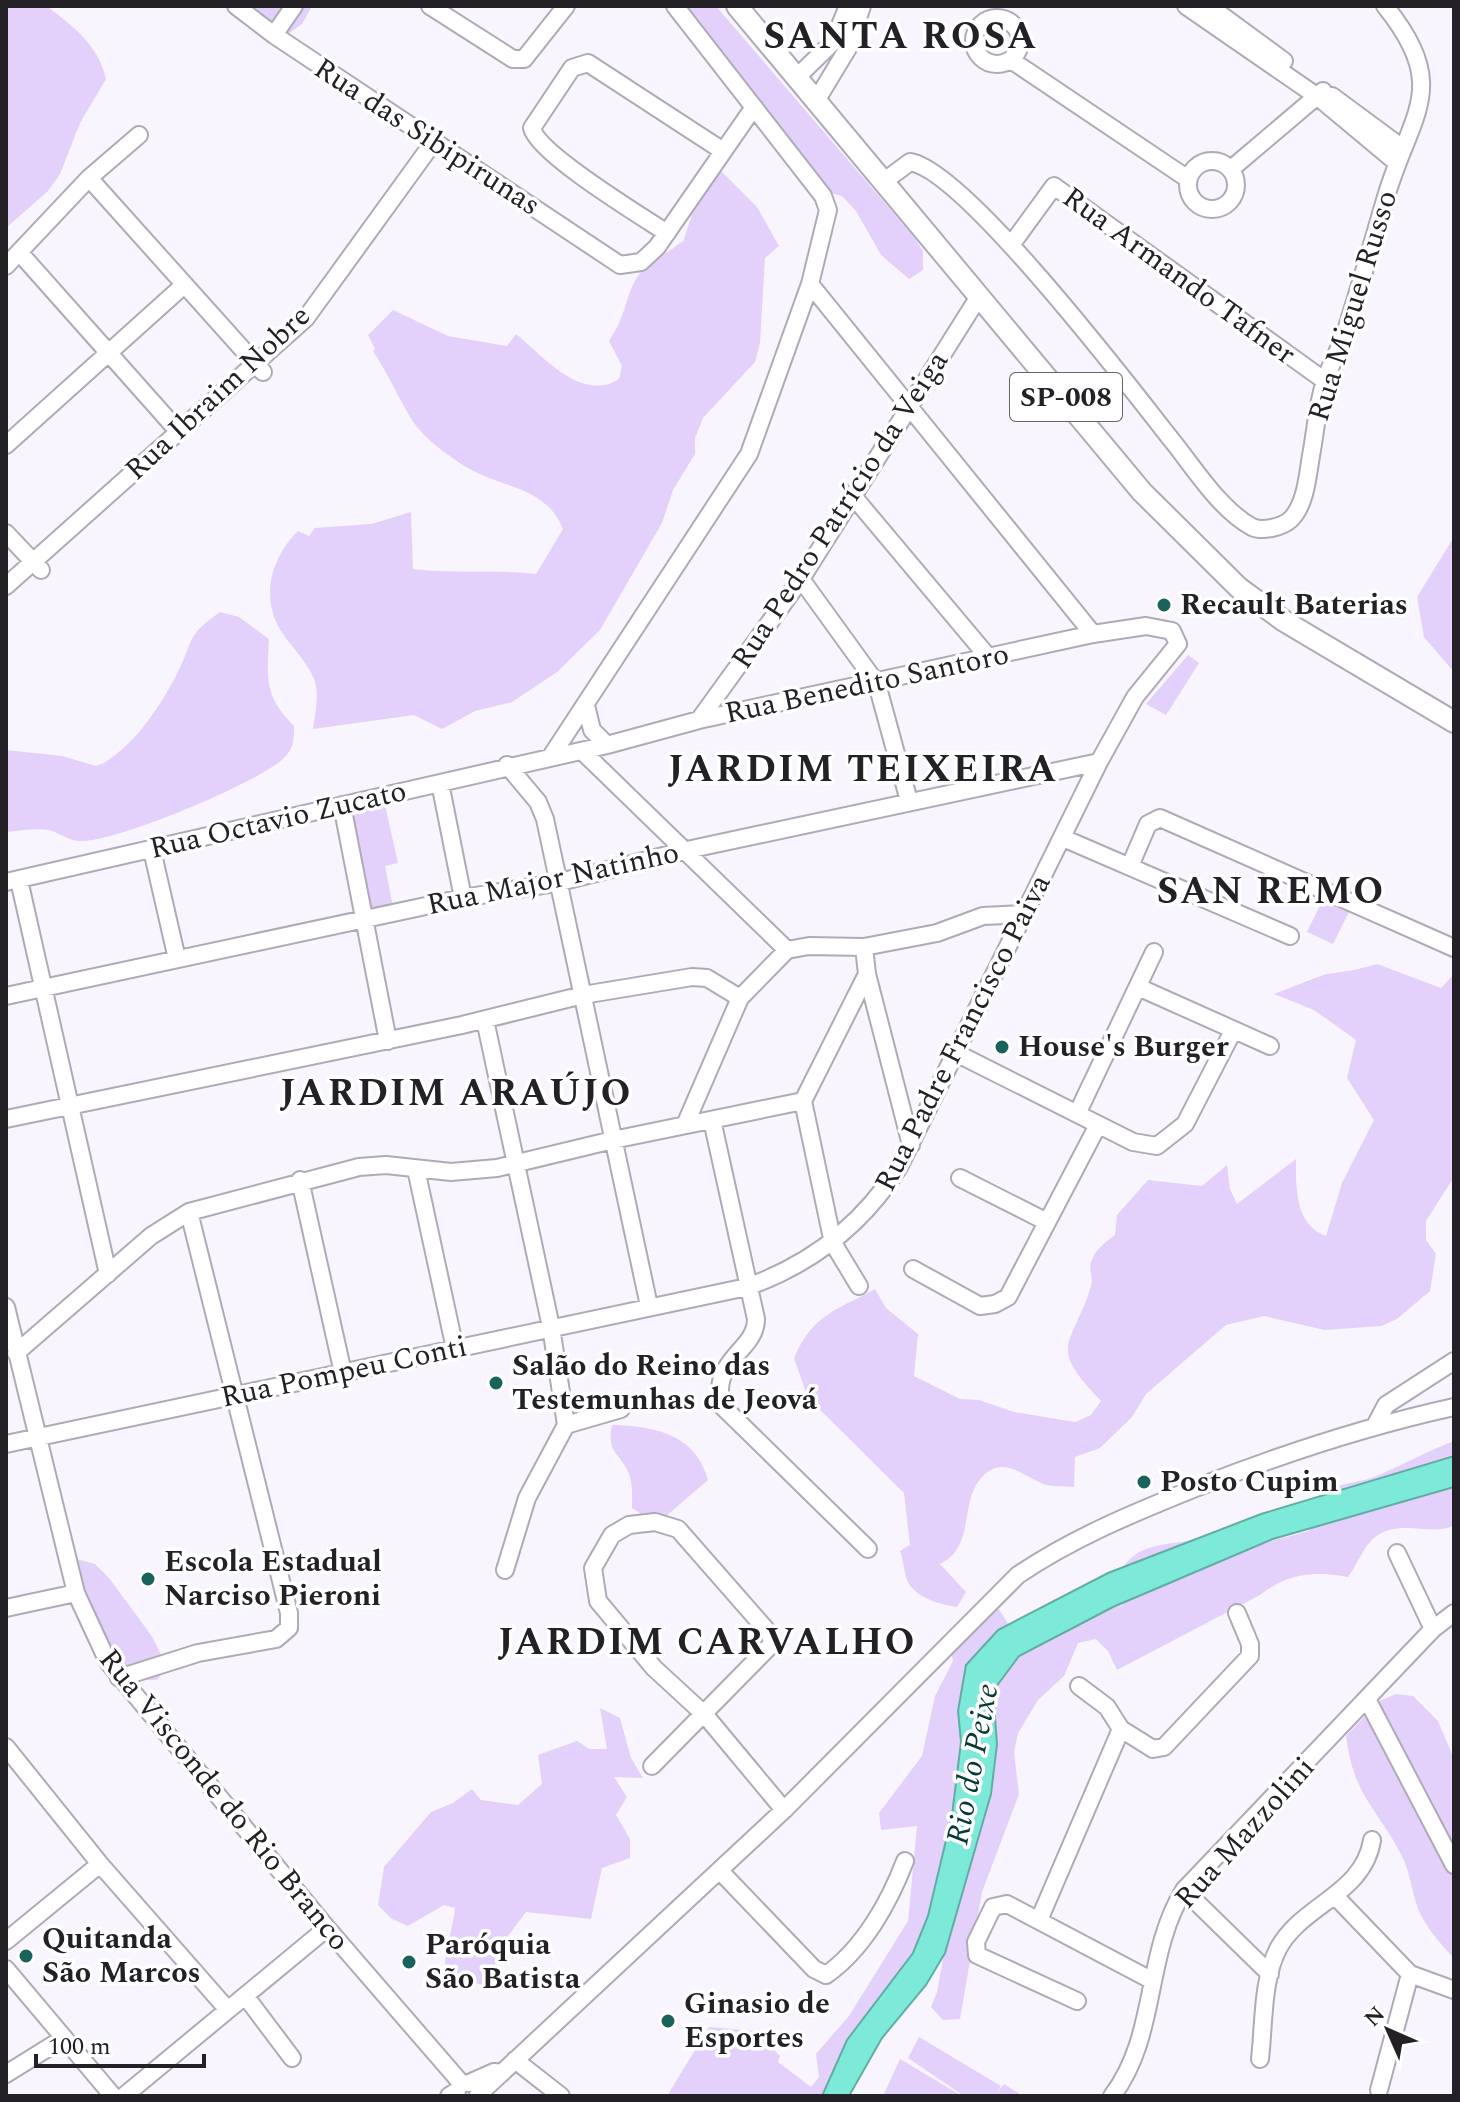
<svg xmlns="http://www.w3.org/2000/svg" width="1460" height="2102" viewBox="0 0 1460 2102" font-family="Spectral,serif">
	<rect width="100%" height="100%" fill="#f9f5ff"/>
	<path fill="#e3d1fb" d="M 6,6 L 47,6 C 73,27 98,44 106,79 L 80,123 L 60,174 L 48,191 L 6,228 Z
		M 243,6 L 312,6 L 302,24 L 288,34 L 250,24 Z
		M 676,6 L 716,6 L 914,237 L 923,251 L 923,270 L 909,279 L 881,255 L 856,211 L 842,196 L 823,191 Z
		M 717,167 L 757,207 L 779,246 L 765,258 L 760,343 L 755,362 L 703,418 L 695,438 L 695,454 L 673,490 L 662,523 L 600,630 L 557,672 L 512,702 L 475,711 L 442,729 L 414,715 L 313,729 C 315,714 320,693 314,679 C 305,657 285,642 276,622 C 262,589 274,555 298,531 L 309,536 L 315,528 L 371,524 L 411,512 L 413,569 C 454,574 495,569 536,574 L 563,529 C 546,486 501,488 468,468 C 448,456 420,436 409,415 C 396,393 387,372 373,351 L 375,349 L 368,335 L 393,310 L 448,336 L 507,346 L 516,334 C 544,357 582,403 619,379 L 622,366 L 609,341 C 636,302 619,277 669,251 C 675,248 678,243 683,242 L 696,202 Z
		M 1454,537 L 1454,672 L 1424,637 L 1417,597 Z
		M 220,612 L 239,617 L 269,639 C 267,678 264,696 294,726 C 294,739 294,749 283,759 C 257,783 113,844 78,841 C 68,840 59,833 49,830 C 36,828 19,831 6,832 L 6,750 L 62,756 L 96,766 L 104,763 C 138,741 159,708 178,672 C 195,638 185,637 220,612 Z
		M 1188,655 L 1199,663 L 1166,715 L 1146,704 Z
		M 385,805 L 398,863 L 385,866 L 393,907 L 368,912 L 347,813 Z
		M 1323,899 L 1350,910 L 1333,944 L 1307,932 Z
		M 1377,964 L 1441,988 L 1454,974 L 1454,1177 L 1426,1221 L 1426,1240 L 1436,1254 L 1430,1291 L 1397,1319 L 1381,1326 L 1325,1330 L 1264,1316 L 1226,1325 L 1146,1394 L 1132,1417 L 1100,1448 L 1075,1457 L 1074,1487 C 1065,1486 1052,1487 1043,1484 C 1022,1475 1003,1455 982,1477 C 959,1501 976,1547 940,1564 L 966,1592 L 957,1607 C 941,1605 918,1598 909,1584 C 904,1576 904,1561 900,1551 L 910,1545 L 904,1493 L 808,1398 L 794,1358 C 813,1314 837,1310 875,1289 L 886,1308 L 918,1334 L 914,1376 L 960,1399 L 979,1400 L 1014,1412 L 1075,1422 L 1091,1415 L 1101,1401 C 1046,1344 1072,1348 1091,1286 C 1094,1279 1088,1269 1091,1262 C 1095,1250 1105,1242 1115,1235 L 1117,1215 L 1148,1180 L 1202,1186 L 1227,1165 L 1230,1189 L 1237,1204 L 1296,1159 C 1296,1189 1295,1225 1326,1236 L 1342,1183 L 1374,1120 L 1347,1078 L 1356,1040 L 1314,1010 L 1274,994 C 1283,991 1321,975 1327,974 C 1344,972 1360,969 1377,964 Z
		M 612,1425 C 654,1426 696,1434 708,1480 L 665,1517 L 646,1517 L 632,1508 C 632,1496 633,1485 629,1474 C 621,1453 606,1454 612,1425 Z
		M 1454,1441 L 1454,1525 C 1434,1537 1403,1519 1378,1535 C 1364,1544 1358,1564 1348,1577 C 1314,1571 1288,1573 1260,1595 L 1117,1670 L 1108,1651 L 1096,1639 L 1078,1643 L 1064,1676 L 1038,1700 L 1018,1733 L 1014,1752 L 1019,1794 L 982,1892 L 960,2019 L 943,2020 L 931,2007 L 937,1992 L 973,1795 L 951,1811 L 927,1937 L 836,2096 L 667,2096 L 709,2027 L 755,2031 L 780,2056 L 778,2062 L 811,2087 L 819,2077 L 816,2054 L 849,2016 L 908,1921 L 917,1826 L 881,1830 L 879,1813 L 922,1756 L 935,1696 L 953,1661 L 951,1653 L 988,1611 L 998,1608 L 1009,1625 L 1038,1633 L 1123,1605 L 1113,1587 C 1128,1550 1144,1547 1180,1542 C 1206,1539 1208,1534 1231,1552 L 1309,1531 C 1313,1519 1310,1507 1320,1496 C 1335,1481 1361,1484 1379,1475 C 1405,1464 1427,1451 1454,1441 Z
		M 77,1559 L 95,1564 L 109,1578 L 151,1635 L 167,1666 L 157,1680 L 139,1680 L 111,1656 L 67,1566 Z
		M 1396,1694 L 1413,1696 L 1438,1721 L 1454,1759 L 1454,1958 C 1440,1944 1426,1927 1418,1909 C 1412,1892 1410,1872 1402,1856 C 1376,1806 1354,1797 1346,1736 L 1379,1701 Z
		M 600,1708 L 620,1718 L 631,1758 L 643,1778 L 614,1777 L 627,1797 L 616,1815 L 630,1839 L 630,1858 L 602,1868 L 591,1919 L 526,1912 L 499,1948 L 495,1981 L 490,1986 C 470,1983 461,1980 445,1964 C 446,1944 453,1928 455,1908 L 444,1905 L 408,1926 L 392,1919 L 378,1905 L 384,1867 L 431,1812 L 453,1803 L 472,1789 L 481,1800 L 518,1805 L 542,1784 L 538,1755 L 577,1741 L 589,1749 L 607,1749 Z
		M 919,2037 L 1001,2086 L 997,2093 L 1004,2084 L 1023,2096 L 964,2096 L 908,2058 Z
		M 900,2059 L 962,2096 L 883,2096 Z"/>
	<path fill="#7de9d9" stroke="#62ada3" stroke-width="2" d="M 1454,1456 L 1454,1487 L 1273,1539 L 1113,1607 L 1019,1656 L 993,1691 L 997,1744 L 991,1794 L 945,1953 L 926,1985 L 882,2038 L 849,2096 L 822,2096 L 847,2040 L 913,1953 L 928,1916 L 952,1815 L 961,1742 L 958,1711 L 966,1665 L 998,1630 L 1108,1573 L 1261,1514 Z"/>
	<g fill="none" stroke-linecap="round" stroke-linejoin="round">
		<defs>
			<path id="minor" d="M 236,6 L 274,35 L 620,265 L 641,262 L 657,247 L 754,107
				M 430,6 L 513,59 L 524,59 L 566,6
				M 1186,6 L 1318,97 L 1396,162
				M 1209,6 L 1284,61
				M974 41a23 23 0 1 1 46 0a23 23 0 1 1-46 0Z
				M 274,35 L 294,6
				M 1011,60 L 1188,179
				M 796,78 L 833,42 L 848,6
				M 1332,96 L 1401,147
				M 816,101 L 848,48 L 862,6
				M1188 185a24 24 0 1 1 48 0a24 24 0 1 1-48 0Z
				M 1231,169 L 1323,91
				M 89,178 L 263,372
				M 883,182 L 910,162 C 964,170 1130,387 1170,438 C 1193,466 1219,509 1252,527 C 1262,532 1283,527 1291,519 C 1307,503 1308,470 1312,450 C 1316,427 1318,400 1326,378 C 1331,363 1340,349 1345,334 C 1359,289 1372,245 1385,200 C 1410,113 1452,89 1385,6
				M 667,233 C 641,216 537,153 532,128 L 572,68 L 588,63 L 723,151
				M 1011,245 L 1054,186 L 1325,381
				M 19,252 L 178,431
				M 6,266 L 89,178 L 139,135
				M 810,284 L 1093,634
				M 6,445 L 184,285
				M 853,496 L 989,658
				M 6,533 L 41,570
				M 801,579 L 877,684 L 909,801
				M 6,586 L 306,318 L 435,140
				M 586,705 L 592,730 L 607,745
				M 699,720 L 801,579 L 978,298
				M 582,751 L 787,950
				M 550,758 L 749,454 L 810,284 L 828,210 L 823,196 L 675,6
				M 507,765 L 538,802 L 545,819 L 649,1306
				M 440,783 L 463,898
				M 342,805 L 388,1041
				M 1063,838 L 1290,936
				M 152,850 L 177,959
				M 1130,866 L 1148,824 L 1160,818 L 1454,948
				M 19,880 L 108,1274
				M 6,882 L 607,745 L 699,720 L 1093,634 L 1146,626 L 1172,631 L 1178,644 L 1135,697 L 1099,762 L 899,1167 C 862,1225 812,1264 747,1287 L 6,1444
				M 864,947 L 867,974 L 911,1145
				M 1138,987 L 1270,1046
				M 6,996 L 463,898 L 556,883 L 687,850 L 1099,762
				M 485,1020 L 551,1327 L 566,1425
				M 956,1053 L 1133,1142 L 1157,1146 L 1185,1124 L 1233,1031
				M 803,1101 L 833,1243 L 859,1286
				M 1077,1114 L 1154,952
				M 6,1119 L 462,1025 L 583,995 L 692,977 L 707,978 L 740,998
				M 712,1120 L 756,1319 C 756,1351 712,1357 721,1405 L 868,1549
				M 685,1125 L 740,998 L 787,950 L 809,946 L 864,947 L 937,933 L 983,916 L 1026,914
				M 416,1169 L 455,1349
				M 960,1178 L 1047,1222
				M 300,1180 L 343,1373
				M 913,1269 L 980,1306 L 995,1304 L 1008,1297 L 1098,1125
				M 6,1307 L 76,1593 L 108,1662 L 327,1928 L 462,2084
				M 16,1353 L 151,1236 L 189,1212 L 359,1167 L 386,1165 L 451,1172 L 497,1168 L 613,1140 L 803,1101 L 867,974
				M 1376,1424 L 1386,1405 L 1454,1361
				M 1397,1553 L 1433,1629
				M 505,1570 L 527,1498 L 566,1425 L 621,1409
				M 6,1608 L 76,1593
				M 119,1678 L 198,1653 L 276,1639 L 289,1628 L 289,1613 L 189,1212
				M 1079,1686 L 1107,1707 L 1121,1729 L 1153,1749 L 1164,1747 L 1250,1656 L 1250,1644 L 1237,1613
				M 1368,1701 L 1454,1865
				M 6,1747 L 100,1864 L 228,2010
				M 652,1766 L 772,1644 L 770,1634 L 678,1529 L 655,1522 L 629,1525 L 612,1535 L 593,1568 L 598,1601 L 654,1668 L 705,1715 L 784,1810
				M 720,1871 L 814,1969 L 826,1975 C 863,1949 889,1903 905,1861
				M 1184,1890 L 1270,1974
				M 1336,1897 L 1410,1974 L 1454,1990
				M 1039,1920 L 1121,1729
				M 6,1941 L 100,1864
				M 6,1969 L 113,2096
				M 246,1997 L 292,2058
				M 1077,2001 L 977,1955 L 976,1942 L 993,1907 L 1007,1904 L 1151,1980
				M 1260,2059 C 1264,2025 1262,1980 1278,1949 C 1301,1905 1364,1894 1372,1840
				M 515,2060 L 561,2096
				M 6,2074 L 64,2038
				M 469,2083 L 494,2072 L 502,2073
				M 1379,2090 L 1410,1974
				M 478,2095 L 784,1810 L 1018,1575 C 1073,1538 1131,1514 1193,1489 C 1279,1455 1363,1427 1454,1407
				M 124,2096 L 327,1928
				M 449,2096 L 457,2091
				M 1112,2096 C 1158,2036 1144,1955 1184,1890 L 1433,1629 L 1454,1613"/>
			<path id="major" d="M 737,6 L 1142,492 L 1239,588 L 1284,621 L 1454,722"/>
		</defs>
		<use href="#minor" stroke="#afaab6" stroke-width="20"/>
		<use href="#major" stroke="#afaab6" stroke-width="24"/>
		<use href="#minor" stroke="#fff" stroke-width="16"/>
		<use href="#major" stroke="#fff" stroke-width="20"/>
	</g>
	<g fill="#19635a" stroke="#fff" stroke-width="3">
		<circle cx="1164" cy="605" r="8"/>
		<circle cx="1002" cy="1047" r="8"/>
		<circle cx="496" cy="1383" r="8"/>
		<circle cx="1144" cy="1482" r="8"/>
		<circle cx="148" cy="1579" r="8"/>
		<circle cx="26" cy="1956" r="8"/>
		<circle cx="409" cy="1962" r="8"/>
		<circle cx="668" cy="2021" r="8"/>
	</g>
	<g text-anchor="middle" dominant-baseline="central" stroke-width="7" stroke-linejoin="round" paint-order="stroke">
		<rect fill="#fff" stroke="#656467" stroke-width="2" x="1010" y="373" width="112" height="48" rx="6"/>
		<g font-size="28" font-weight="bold" fill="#232126">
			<text x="1066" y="397">SP-008</text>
		</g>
		<g font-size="30" fill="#232126" stroke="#fff">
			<text transform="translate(427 137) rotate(33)">Rua das Sibipirunas</text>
			<text transform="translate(1179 276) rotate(36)">Rua Armando Tafner</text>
			<text transform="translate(1353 306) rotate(-73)">Rua Miguel Russo</text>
			<text transform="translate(218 393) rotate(-43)">Rua Ibraim Nobre</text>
			<text transform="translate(840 510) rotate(-57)">Rua Pedro Patrício da Veiga</text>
			<text transform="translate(867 684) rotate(-12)">Rua Benedito Santoro</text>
			<text transform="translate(278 820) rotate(-13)">Rua Octavio Zucato</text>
			<text transform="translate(553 879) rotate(-12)">Rua Major Natinho</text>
			<text transform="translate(963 1033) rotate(-63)">Rua Padre Francisco Paiva</text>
			<text transform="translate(344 1372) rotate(-12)">Rua Pompeu Conti</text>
			<text transform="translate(224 1800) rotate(51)">Rua Visconde do Rio Branco</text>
			<text transform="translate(1245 1833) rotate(-48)">Rua Mazzolini</text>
		</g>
		<g font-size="30" font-weight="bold" fill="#232126" stroke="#fff" text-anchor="start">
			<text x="1180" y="605">Recault Baterias</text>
			<text x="1018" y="1047">House's Burger</text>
			<text x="512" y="1366">Salão do Reino das<tspan x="512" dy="34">Testemunhas de Jeová</tspan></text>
			<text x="1160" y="1482">Posto Cupim</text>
			<text x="164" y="1562">Escola Estadual<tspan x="164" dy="34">Narciso Pieroni</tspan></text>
			<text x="42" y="1939">Quitanda<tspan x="42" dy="34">São Marcos</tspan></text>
			<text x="425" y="1945">Paróquia<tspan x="425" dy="34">São Batista</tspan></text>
			<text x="684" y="2004">Ginasio de<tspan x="684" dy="34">Esportes</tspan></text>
		</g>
		<g font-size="32" font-style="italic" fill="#053a34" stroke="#fff">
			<text transform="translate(973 1764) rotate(-79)">Rio do Peixe</text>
		</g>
		<g font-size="38" font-weight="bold" letter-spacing="2" fill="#232126" stroke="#fff">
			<text x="901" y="37">SANTA ROSA</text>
			<text x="863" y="770">JARDIM TEIXEIRA</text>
			<text x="1271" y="892">SAN REMO</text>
			<text x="456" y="1094">JARDIM ARAÚJO</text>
			<text x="707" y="1643">JARDIM CARVALHO</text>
		</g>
	</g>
	<rect width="1460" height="2102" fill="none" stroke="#232126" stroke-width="16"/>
	<g transform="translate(1388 2030) rotate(315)" stroke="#ffffff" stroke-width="6" paint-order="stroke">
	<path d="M0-6L14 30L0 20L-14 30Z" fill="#232126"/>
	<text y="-12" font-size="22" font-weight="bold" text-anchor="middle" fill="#232126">N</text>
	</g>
	<path d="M36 2054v12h168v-12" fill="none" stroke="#232126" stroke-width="4"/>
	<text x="48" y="2054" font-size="24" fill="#232126" stroke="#ffffff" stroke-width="6" paint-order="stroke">100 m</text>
</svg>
